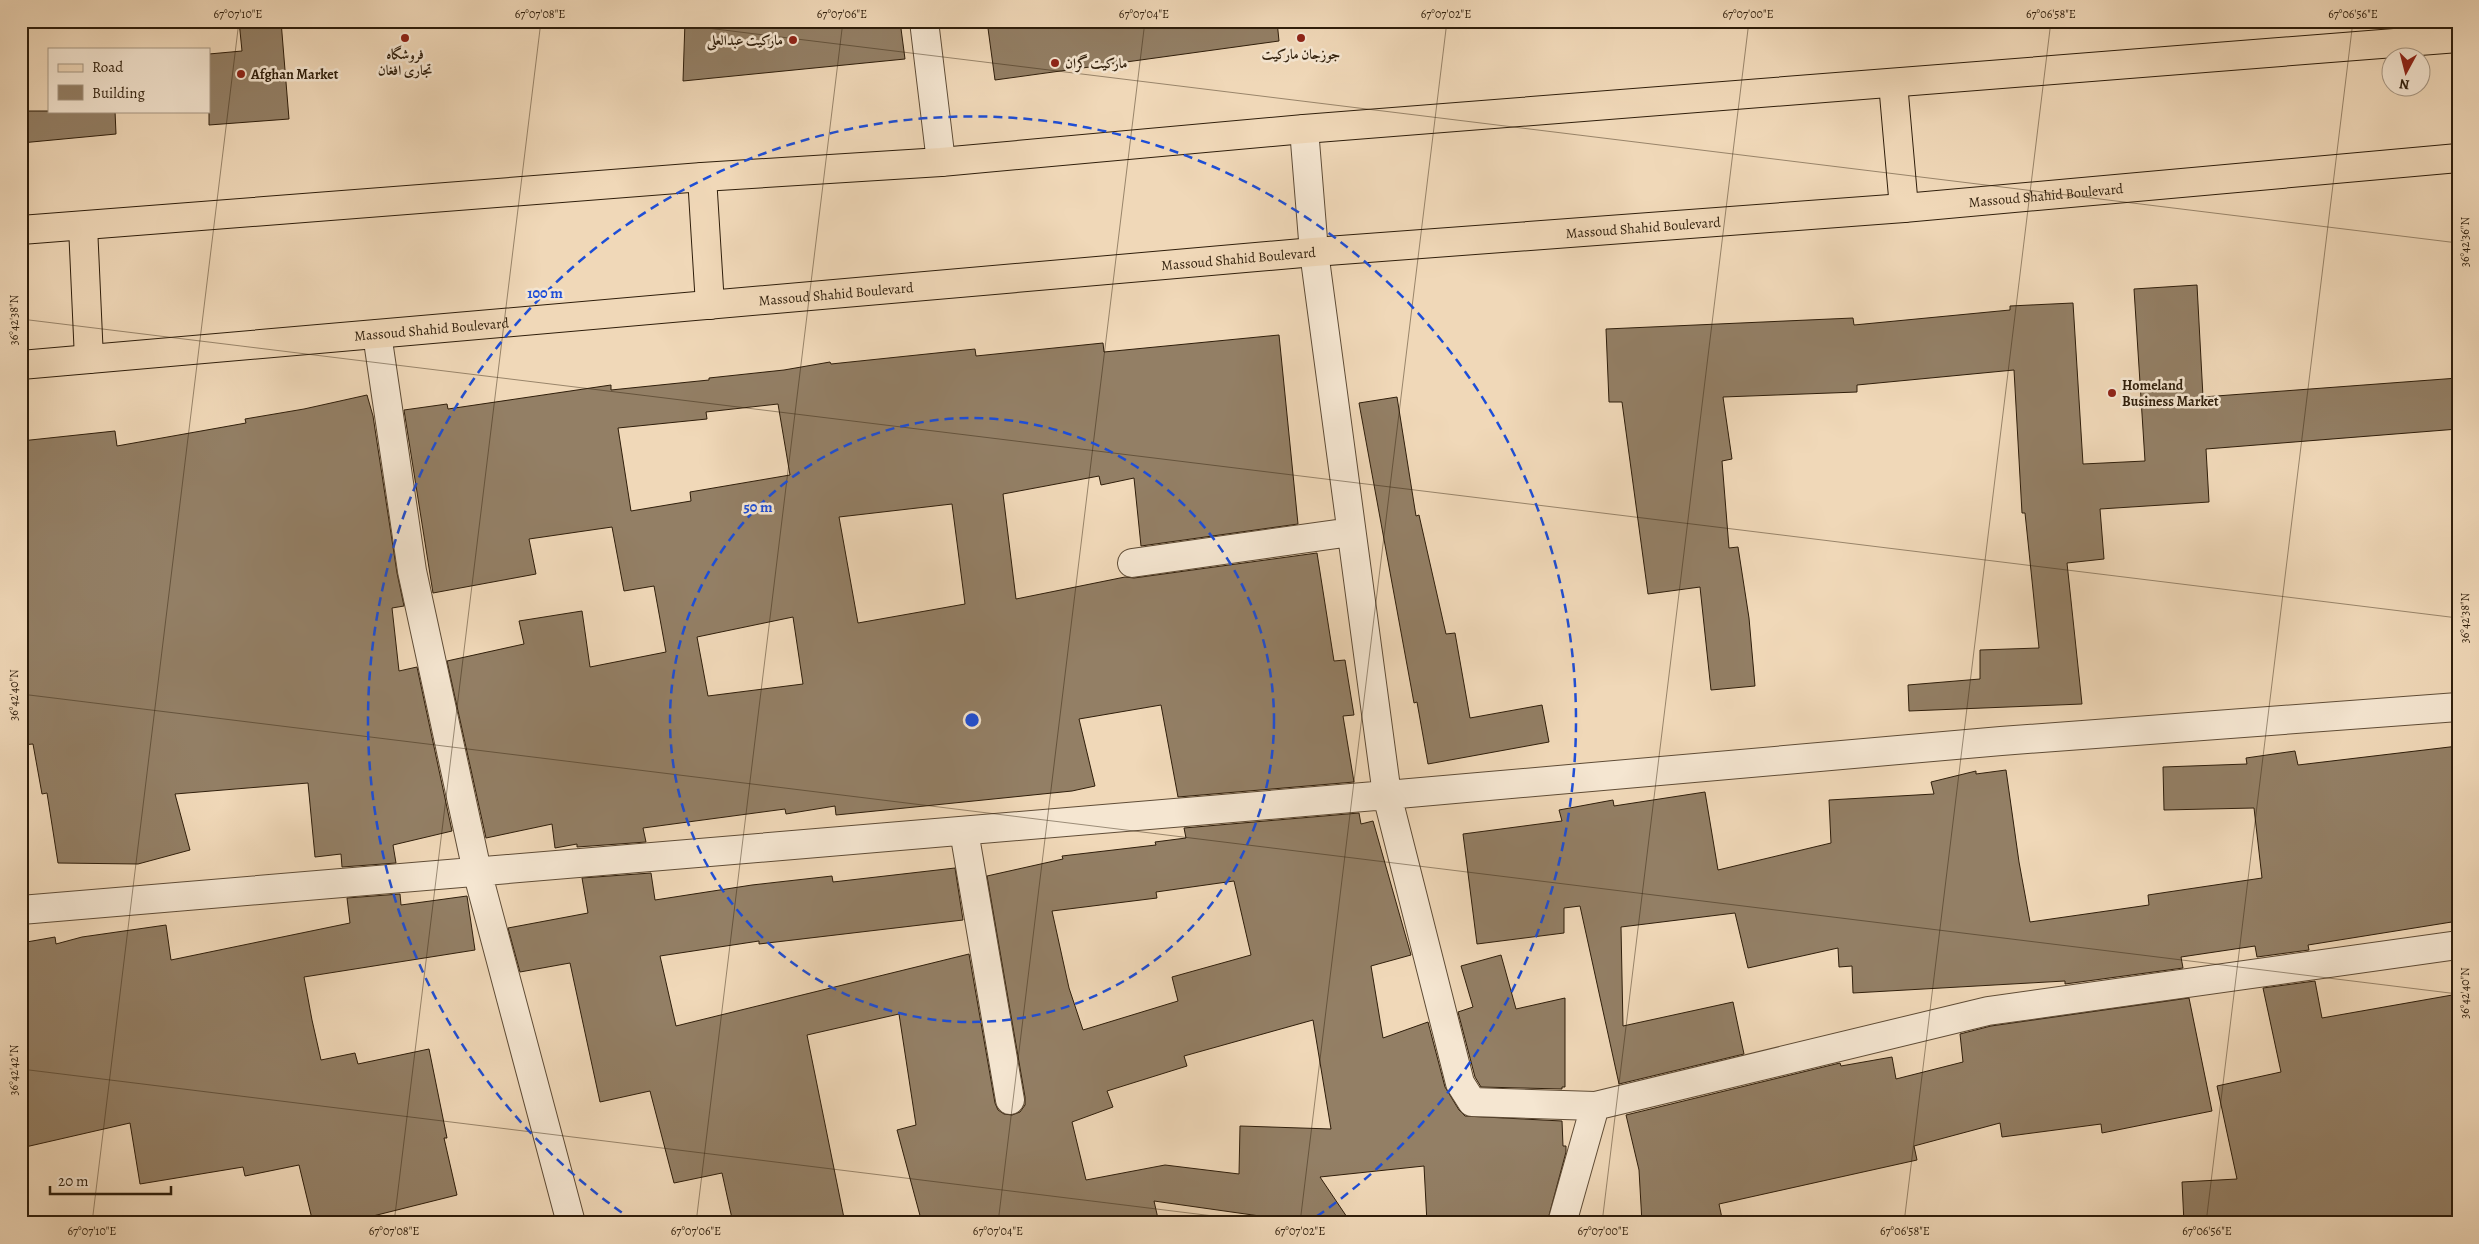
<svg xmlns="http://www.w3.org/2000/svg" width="2479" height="1244" viewBox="0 0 2479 1244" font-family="Alegreya,Amiri,serif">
	<rect width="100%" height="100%" fill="#f0d8b8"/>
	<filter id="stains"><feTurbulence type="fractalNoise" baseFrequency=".004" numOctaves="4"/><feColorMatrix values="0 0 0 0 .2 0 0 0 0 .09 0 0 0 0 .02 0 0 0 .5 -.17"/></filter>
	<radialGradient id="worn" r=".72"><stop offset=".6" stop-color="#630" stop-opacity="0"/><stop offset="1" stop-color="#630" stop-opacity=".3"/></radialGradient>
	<path fill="#937f65" stroke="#2f1e0b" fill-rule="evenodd" d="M 239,21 L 281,21 L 289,119 L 209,125 L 209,54 L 242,51 Z
		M 685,21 L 900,21 L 905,59 L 683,81 Z
		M 987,21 L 1277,21 L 1279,41 L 995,80 Z
		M 21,111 L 115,111 L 116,134 L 21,143 Z
		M 2197,285 L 2203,397 L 2458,378 L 2458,429 L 2206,449 L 2209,502 L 2100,509 L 2104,559 L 2067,563 L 2082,704 L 1909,711 L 1908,685 L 1980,679 L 1980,650 L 2039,648 L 2025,513 L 2022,513 L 2014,370 L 1857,385 L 1857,392 L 1723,397 L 1732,459 L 1722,461 L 1729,548 L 1738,547 L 1749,618 L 1755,686 L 1711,690 L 1700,587 L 1648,594 L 1622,402 L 1609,402 L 1606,329 L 1853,318 L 1854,325 L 2010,310 L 2010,306 L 2073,303 L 2083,464 L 2145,461 L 2134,289 Z
		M 1279,335 L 1298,524 L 1141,546 L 1134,478 L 1101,485 L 1099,476 L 1003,494 L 1016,599 L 1125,577 L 1134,578 L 1317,553 L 1334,661 L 1345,660 L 1354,715 L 1343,716 L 1354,782 L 1178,797 L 1161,705 L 1079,719 L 1095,786 L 1072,791 L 836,815 L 835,806 L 786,814 L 785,809 L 643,828 L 646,842 L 577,847 L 577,844 L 555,848 L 552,824 L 486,838 L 447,661 L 524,644 L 519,621 L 582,611 L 590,667 L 666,652 L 654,586 L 624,591 L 612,527 L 529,539 L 536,574 L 433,593 L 404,410 L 447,404 L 448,409 L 611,385 L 611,390 L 709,380 L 709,378 L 784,370 L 830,362 L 831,364 L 975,349 L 976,356 L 1103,343 L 1104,352 ZM 778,404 L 790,475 L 690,492 L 691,501 L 631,511 L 618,428 L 707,419 L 706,412 ZM 952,504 L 965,604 L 858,623 L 839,517 ZM 793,617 L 803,684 L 708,696 L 697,637 Z
		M 367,395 L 373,416 L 397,573 L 404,606 L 392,608 L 399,671 L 417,667 L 452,831 L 393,845 L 396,863 L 342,867 L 341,854 L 315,857 L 308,783 L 175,794 L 190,850 L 138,864 L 58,863 L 47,793 L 42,794 L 33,744 L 21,745 L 21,441 L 115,431 L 117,446 L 246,423 L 245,419 L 304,409 Z
		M 1397,397 L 1416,516 L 1419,515 L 1446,634 L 1455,633 L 1470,718 L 1542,705 L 1549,742 L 1428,764 L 1417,702 L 1414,703 L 1359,403 Z
		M 2458,746 L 2458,921 L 2308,945 L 2309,950 L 2257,957 L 2255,946 L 2181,957 L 2183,968 L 2065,984 L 2065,981 L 1853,993 L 1852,966 L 1839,967 L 1838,948 L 1748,968 L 1735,913 L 1621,927 L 1623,1026 L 1733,1002 L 1744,1054 L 1619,1084 L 1580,906 L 1564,908 L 1564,933 L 1477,944 L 1463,834 L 1562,821 L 1559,810 L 1613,800 L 1614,806 L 1705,792 L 1718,870 L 1831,843 L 1829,800 L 1934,794 L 1931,782 L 1976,771 L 1976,774 L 2006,770 L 2019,862 L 2030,922 L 2149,905 L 2148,895 L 2262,878 L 2254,808 L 2164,810 L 2163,767 L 2247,764 L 2246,758 L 2295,751 L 2298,765 Z
		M 1359,813 L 1361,824 L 1373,821 L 1411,955 L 1371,966 L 1383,1038 L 1428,1022 L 1445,1087 L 1459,1110 L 1465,1116 L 1562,1121 L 1563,1146 L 1566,1146 L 1566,1152 L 1547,1223 L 1427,1223 L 1424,1166 L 1320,1177 L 1351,1223 L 1309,1223 L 1154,1201 L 1159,1223 L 922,1223 L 897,1130 L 916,1125 L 899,1014 L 807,1035 L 845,1223 L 733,1223 L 722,1173 L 674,1183 L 650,1091 L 600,1102 L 570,963 L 520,972 L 508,928 L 588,913 L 582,878 L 651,873 L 655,900 L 752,885 L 832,876 L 833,882 L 955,868 L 963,920 L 759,944 L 759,941 L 660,956 L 676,1026 L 969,954 L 995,1103 L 998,1110 L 1004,1114 L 1012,1115 L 1020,1112 L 1025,1105 L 1025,1097 L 987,876 L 1063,859 L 1062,856 L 1156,845 L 1155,842 L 1186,838 L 1184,828 ZM 1234,881 L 1251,955 L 1172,977 L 1178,1001 L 1083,1030 L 1069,988 L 1052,911 L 1157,898 L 1156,892 ZM 1313,1020 L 1331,1129 L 1240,1126 L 1239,1174 L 1165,1165 L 1086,1180 L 1072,1122 L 1113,1107 L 1107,1091 L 1187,1066 L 1184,1056 Z
		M 400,894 L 401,905 L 467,896 L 475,950 L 304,977 L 312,1020 L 321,1060 L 355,1053 L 358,1064 L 429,1049 L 447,1138 L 444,1138 L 457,1195 L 345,1223 L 313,1223 L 299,1165 L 245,1176 L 243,1167 L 140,1184 L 130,1123 L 21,1148 L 21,943 L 55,937 L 56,944 L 82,937 L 166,925 L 171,960 L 350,923 L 347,898 Z
		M 1501,955 L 1516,1009 L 1565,998 L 1565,1087 L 1562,1087 L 1562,1089 L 1481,1087 L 1475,1077 L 1458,1012 L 1473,1007 L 1461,966 Z
		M 2315,981 L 2322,1018 L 2458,994 L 2458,1223 L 2184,1223 L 2182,1182 L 2237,1179 L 2217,1086 L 2281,1072 L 2263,988 Z
		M 2189,998 L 2212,1111 L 2102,1133 L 2101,1124 L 2002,1137 L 2000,1123 L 1914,1146 L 1917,1160 L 1719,1204 L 1723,1223 L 1642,1223 L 1639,1170 L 1626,1115 L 1840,1063 L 1841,1066 L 1892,1057 L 1896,1079 L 1963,1062 L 1960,1034 L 1991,1026 Z"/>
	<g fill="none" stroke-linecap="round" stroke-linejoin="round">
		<defs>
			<path id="street" d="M 924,21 L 941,162
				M 1304,129 L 1314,252 L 1387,795 L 1460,1083 L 1472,1102 L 1595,1106 L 1988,1011 L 2458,945
				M 377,334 L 412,571 L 477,871 L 571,1223
				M 1132,563 L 1351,532
				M 964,831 L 1010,1100
				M 21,910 L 1387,795 L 2001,741 L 2458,707
				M 1562,1223 L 1595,1106"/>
			<g id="primary">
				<path d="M 1893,83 L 1904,208"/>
				<path d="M 702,177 L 710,305"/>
				<path d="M 83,226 L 89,359"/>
				<path d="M 21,230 L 702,177 L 941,162 L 1304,129 L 2458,38"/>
				<path id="s1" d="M 21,365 L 1314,252 L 1904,208 L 2458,158"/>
			</g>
		</defs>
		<use href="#street" stroke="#5f4c36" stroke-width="30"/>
		<use href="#primary" stroke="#2f1e0b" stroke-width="30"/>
		<use href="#street" stroke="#f5e6d1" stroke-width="28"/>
		<use href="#primary" stroke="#f0d8b8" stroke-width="28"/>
	</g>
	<path fill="none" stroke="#2f1e0b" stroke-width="1" stroke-opacity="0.45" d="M 650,21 L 2458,243M 21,319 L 2458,618M 21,694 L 2458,994M 21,1069 L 1270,1223M 92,1223 L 239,21M 394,1223 L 541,21M 696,1223 L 843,21M 998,1223 L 1145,21M 1300,1223 L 1447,21M 1602,1223 L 1749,21M 1904,1223 L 2051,21M 2206,1223 L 2353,21"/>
	<g fill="none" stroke="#1d4ed8" stroke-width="2.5" stroke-dasharray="9 6">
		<circle cx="972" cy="720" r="302"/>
		<path d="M634 1221A604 604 0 1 1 1310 1221"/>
	</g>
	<g fill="#8f2418" stroke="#f5e6d1" stroke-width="2">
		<circle cx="405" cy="38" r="5"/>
		<circle cx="1301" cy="38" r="5"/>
		<circle cx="793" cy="40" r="5"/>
		<circle cx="1055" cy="63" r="5"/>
		<circle cx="241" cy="74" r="5"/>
		<circle cx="2112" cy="393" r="5"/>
	</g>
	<g text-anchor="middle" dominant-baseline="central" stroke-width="5" stroke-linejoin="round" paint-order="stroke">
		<g font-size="14" font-weight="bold" fill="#2f1e0b" stroke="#f5e6d1" text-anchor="start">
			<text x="783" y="40" text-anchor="end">مارکیت عبدالعلی</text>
			<text x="405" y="54" text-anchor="middle">فروشگاه<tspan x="405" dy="16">تجاری افغان</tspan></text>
			<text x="1301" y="54" text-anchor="middle">جوزجان مارکیت</text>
			<text x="1065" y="63">مارکیت گران</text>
			<text x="251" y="74">Afghan Market</text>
			<text x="2122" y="385">Homeland<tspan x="2122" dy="16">Business Market</tspan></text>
		</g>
		<g font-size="14" fill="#2f1e0b" stroke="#f5e6d1">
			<text stroke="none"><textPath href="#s1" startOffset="2032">Massoud Shahid Boulevard</textPath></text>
			<text stroke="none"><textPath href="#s1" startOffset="1628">Massoud Shahid Boulevard</textPath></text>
			<text stroke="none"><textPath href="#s1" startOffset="1222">Massoud Shahid Boulevard</textPath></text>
			<text stroke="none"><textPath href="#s1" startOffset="818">Massoud Shahid Boulevard</textPath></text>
			<text stroke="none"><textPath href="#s1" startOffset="412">Massoud Shahid Boulevard</textPath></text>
		</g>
	</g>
	<circle cx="972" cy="720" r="8" fill="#1d4ed8" stroke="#f5e6d1" stroke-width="2.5"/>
	<g font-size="15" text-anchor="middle" font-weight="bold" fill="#1d4ed8" stroke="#f5e6d1" stroke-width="5" stroke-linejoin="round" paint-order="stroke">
		<text x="545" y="298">100 m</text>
		<text x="758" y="512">50 m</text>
	</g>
	<rect width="2479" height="1244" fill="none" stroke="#f0d8b8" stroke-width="55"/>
	<rect x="48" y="48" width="162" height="65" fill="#f5e6d1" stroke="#a69682"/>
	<rect x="58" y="64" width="25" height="8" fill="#f0d8b8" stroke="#a69682"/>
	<text x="92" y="72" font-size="15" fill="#2f1e0b">Road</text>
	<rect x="58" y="85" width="25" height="15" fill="#937f65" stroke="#a69682"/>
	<text x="92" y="98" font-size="15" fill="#2f1e0b">Building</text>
	<g transform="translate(2406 72) rotate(187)"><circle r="24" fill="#f5e6d1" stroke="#a69682"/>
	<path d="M0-4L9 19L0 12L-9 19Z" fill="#8f2418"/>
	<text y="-8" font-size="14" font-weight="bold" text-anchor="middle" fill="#2f1e0b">N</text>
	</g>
	<path d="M50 1186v8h121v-8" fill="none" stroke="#2f1e0b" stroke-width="2.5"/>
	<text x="58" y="1186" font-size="15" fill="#2f1e0b" stroke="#f5e6d1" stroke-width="4" paint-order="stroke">20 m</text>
	<rect x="28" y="28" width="2424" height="1188" fill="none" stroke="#2f1e0b" stroke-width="2"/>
	<g font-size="12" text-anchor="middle" fill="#2f1e0b">
		<text x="238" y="18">67°07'10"E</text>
		<text x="540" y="18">67°07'08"E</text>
		<text x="842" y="18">67°07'06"E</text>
		<text x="1144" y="18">67°07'04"E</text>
		<text x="1446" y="18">67°07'02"E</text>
		<text x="1748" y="18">67°07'00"E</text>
		<text x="2051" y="18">67°06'58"E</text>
		<text x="2353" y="18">67°06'56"E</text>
		<text transform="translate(2465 242) rotate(-90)" y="4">36°42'36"N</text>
		<text transform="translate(14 320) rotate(-90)" y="4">36°42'38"N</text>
		<text transform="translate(2465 618) rotate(-90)" y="4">36°42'38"N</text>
		<text transform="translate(14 695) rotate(-90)" y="4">36°42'40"N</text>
		<text transform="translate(2465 993) rotate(-90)" y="4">36°42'40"N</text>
		<text transform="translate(14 1070) rotate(-90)" y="4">36°42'42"N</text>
		<text x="92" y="1235">67°07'10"E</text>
		<text x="394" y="1235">67°07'08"E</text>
		<text x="696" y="1235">67°07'06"E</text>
		<text x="998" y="1235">67°07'04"E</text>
		<text x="1300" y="1235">67°07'02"E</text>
		<text x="1603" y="1235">67°07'00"E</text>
		<text x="1905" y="1235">67°06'58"E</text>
		<text x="2207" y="1235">67°06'56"E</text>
	</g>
	<rect width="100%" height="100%" filter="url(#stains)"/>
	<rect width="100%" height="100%" fill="url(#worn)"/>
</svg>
